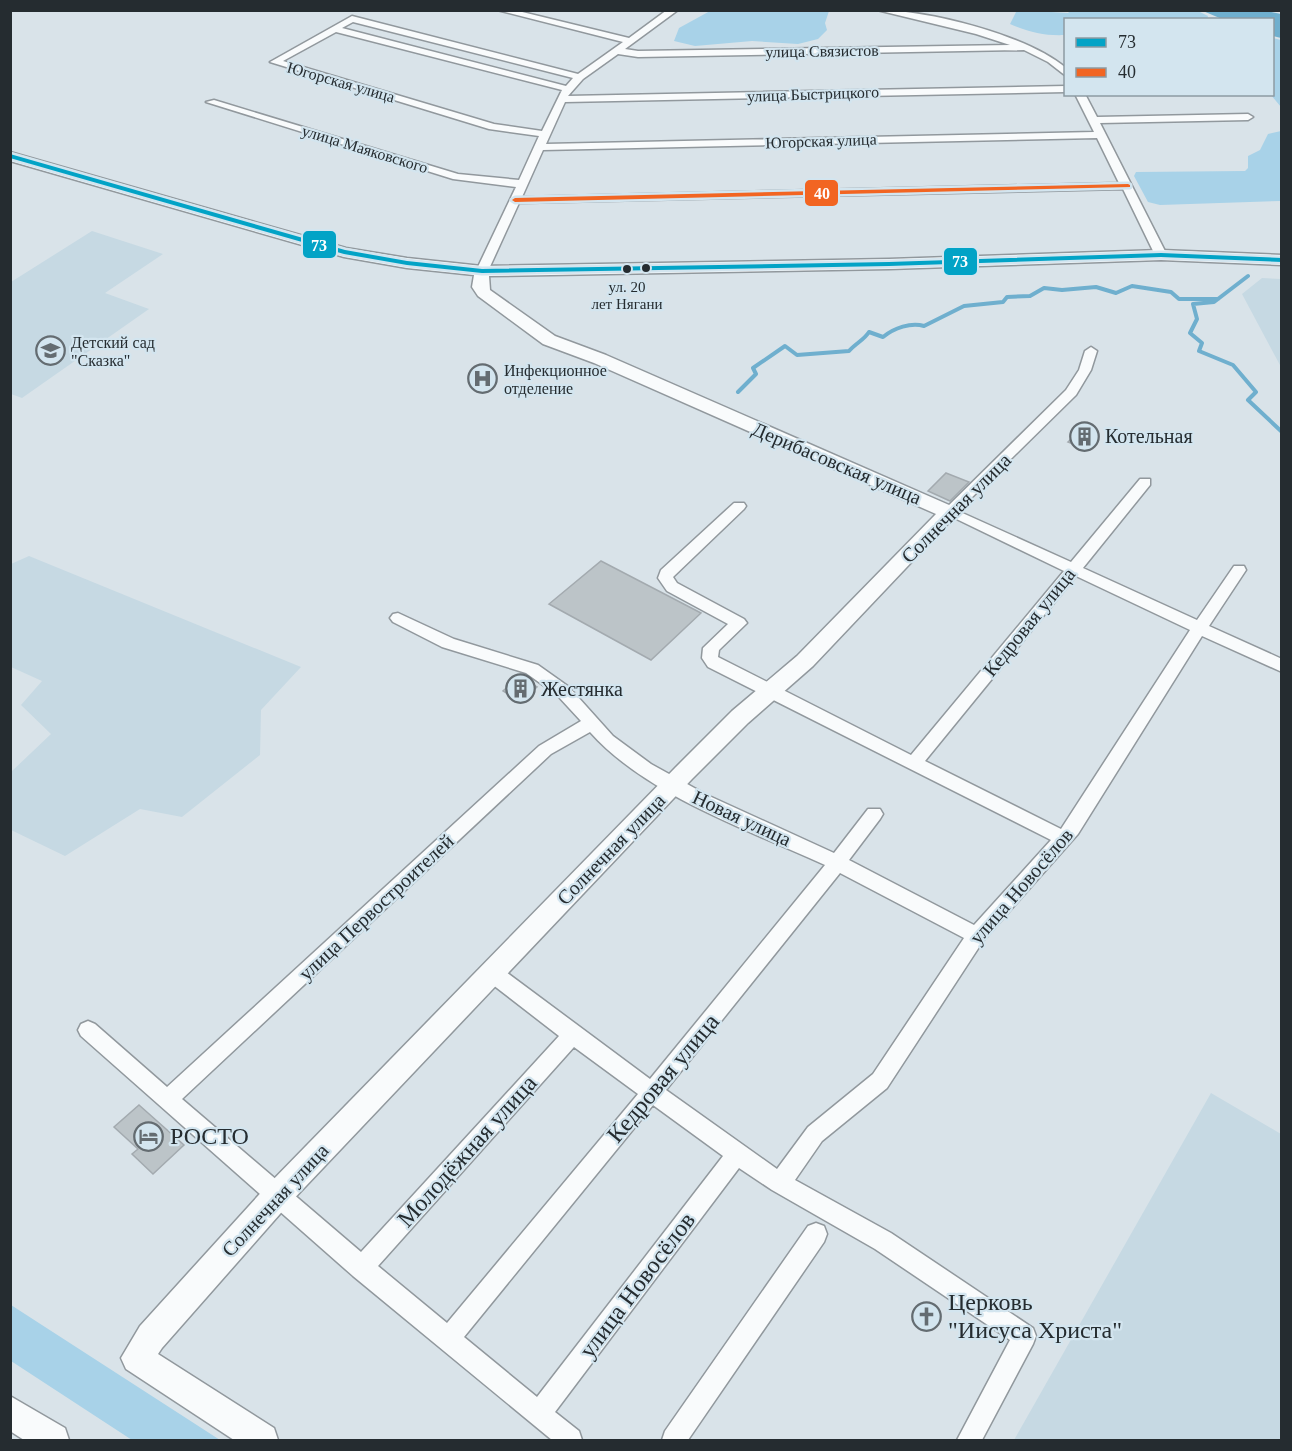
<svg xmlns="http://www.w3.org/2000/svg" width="1292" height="1451" viewBox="0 0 1292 1451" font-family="'Times New Roman',serif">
	<rect width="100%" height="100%" fill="#d9e3e9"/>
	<path fill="#c6d9e3" d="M 92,231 L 163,254 L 105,293 L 149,309 L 22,398 L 11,394 L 11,282 Z
		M 1262,278 L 1281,279 L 1281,367 L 1242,294 Z
		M 29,556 L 301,667 L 261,710 L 260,755 L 182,817 L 140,809 L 65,856 L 11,830 L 11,772 L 51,734 L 21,705 L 42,681 L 11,667 L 11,564 Z
		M 1211,1093 L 1281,1134 L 1281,1440 L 1014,1440 Z"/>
	<path fill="#a8d2e8" d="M 1017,10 L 1068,13 L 1071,10 L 1196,10 L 1208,16 L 1207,20 L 1066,20 L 1065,35 C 1045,36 1029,32 1010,24 Z
		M 710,11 L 829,11 L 825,23 L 827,30 L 818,39 L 798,44 L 752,41 L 695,46 L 674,41 L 679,28 Z
		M 1273,38 L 1281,40 L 1281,107 L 1271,95 Z
		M 1281,131 L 1281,201 L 1160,205 L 1148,202 L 1134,176 L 1136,172 L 1245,171 L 1248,168 L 1248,156 L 1260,150 L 1268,134 Z
		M 11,1305 L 220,1440 L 132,1440 L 11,1361 Z"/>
	<path fill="#6fafce" d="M 1203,11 L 1267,11 L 1281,14 L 1281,38 L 1273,36 L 1272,20 L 1222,19 Z"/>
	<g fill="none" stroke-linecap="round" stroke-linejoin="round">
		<path stroke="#6fafce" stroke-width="4" d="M 1248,276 L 1214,302 L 1193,304 L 1197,319 L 1190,333 L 1202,343 L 1199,351 L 1233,365 L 1256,392 L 1248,400 L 1282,432
			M 738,392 L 756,374 L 753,368 L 785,346 L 797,355 L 849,351 C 856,343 864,340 869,332 L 883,337 C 894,328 911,322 924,326 L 964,306 L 1003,302 L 1007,297 L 1030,296 L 1044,288 L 1062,290 L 1096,287 L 1116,293 L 1132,286 L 1171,292 L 1179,299 L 1218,299"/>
	</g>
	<path fill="#bcc4c8" stroke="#a3aaaf" stroke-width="1.5" d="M 1083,428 L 1097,434 L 1083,448 L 1068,442 Z
		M 946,473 L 969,482 L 950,501 L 928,491 Z
		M 601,561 L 701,613 L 651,660 L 549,604 Z
		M 519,677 L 537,687 L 521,702 L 503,691 Z
		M 139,1105 L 184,1145 L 153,1174 L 132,1154 L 138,1149 L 114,1127 Z"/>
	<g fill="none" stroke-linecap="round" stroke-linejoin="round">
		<defs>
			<path id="street" d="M 497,10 L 514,10 L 629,38 L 667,10 L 678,10 L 625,49 L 638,51 L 1010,45 L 976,34 L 877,10 C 928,10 1027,35 1066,68 L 1066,76 L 1048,62 L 1024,50 L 638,57 L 618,54 L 583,79 L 568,96 L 1066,86 L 1066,92 L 565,102 L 546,144 L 1094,132 L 1075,94 L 1085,94 L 1097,117 L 1248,114 L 1253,117 L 1248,120 L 1100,123 L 1167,255 L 1161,258 L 1155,255 L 1123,189 L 519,203 L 488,271 L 482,275 L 476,271 L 516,187 L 453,179 L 206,102 L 214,100 L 458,174 L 519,180 L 539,136 L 489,129 L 270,62 L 352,16 L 578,74 L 623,42 ZM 353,22 L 573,78 L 566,86 L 342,28 ZM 336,32 L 562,90 L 542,131 L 494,124 L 283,61 ZM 1097,138 L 1119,183 L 522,197 L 543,150 Z
				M 1091,347 L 1097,351 L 1091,370 L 1076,395 L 958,511 L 1071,562 L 1140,479 L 1150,479 L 1150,485 L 1083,568 L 1197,620 L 1234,566 L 1244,566 L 1246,570 L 1209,626 L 1282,659 L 1282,672 L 1202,636 L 1078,834 L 983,941 L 887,1088 L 822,1141 L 795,1180 L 891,1233 L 1033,1328 L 1036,1336 L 1033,1344 L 982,1440 L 957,1440 L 1010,1340 L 875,1249 L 772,1190 L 739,1168 L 555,1412 L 579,1431 L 582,1440 L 552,1440 L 353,1276 L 81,1036 L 78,1030 L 81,1024 L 88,1021 L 95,1024 L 167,1087 L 539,746 L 581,721 L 557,695 L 526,673 L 442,647 L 393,622 L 390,618 L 393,614 L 398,613 L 454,639 L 538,665 L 569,687 L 613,736 L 651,764 L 707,795 L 834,853 L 868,809 L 880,809 L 883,814 L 880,819 L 849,860 L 974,925 L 1051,840 L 708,667 L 702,658 L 703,648 L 728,624 L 667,591 L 658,578 L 661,570 L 734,503 L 744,503 L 746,506 L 744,509 L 673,577 L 677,583 L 744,619 L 747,623 L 719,650 L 718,657 L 911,755 L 1064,571 L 942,512 L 1066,390 L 1079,370 L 1085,351 ZM 1076,576 L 1190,630 L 1061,829 L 925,761 ZM 590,732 C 646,795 749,830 825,865 L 650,1079 L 498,966 L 491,964 L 484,966 L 481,972 L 484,978 L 559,1036 L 361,1252 L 182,1099 L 551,754 ZM 840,873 L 964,938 L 873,1074 L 808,1127 L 777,1169 L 666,1090 ZM 574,1047 L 638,1094 L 447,1323 L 378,1266 ZM 653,1105 L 723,1156 L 537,1397 L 464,1337 Z
				M 816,1223 L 824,1226 L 827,1234 L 824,1242 L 688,1440 L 662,1440 L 665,1431 L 808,1226 Z"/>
			<path id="secondary" d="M 10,152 L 346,248 L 407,258 L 482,266 L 889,259 L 1161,250 L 1282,255 L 1282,265 L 1161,260 L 889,269 L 489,276 L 490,290 L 555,336 L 606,355 L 956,508 L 959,512 L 813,666 L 748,723 L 692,779 L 287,1206 L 162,1348 L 158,1354 L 274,1428 L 278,1440 L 234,1440 L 126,1369 L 121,1358 L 140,1326 L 267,1186 L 676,767 L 732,711 L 797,656 L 936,514 L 594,363 L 543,344 L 478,296 L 472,287 L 474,275 L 407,268 L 344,257 L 10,161 Z
				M 10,1396 L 65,1428 L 69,1440 L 24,1440 L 10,1431 Z"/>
		</defs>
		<use href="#street" stroke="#91989d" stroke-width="3"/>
		<use href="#secondary" stroke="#91989d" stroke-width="3"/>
		<use href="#street" fill="#f9fbfc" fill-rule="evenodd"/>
		<use href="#secondary" fill="#f9fbfc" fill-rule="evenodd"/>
		<defs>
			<path id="bus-1" d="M 10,154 L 345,250 L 407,261 L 482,269 L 889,262 L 1161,253 L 1282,258 L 1282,262 L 1161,257 L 889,266 L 482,273 L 407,265 L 344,254 L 10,158 Z"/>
			<path id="bus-2" d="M 1128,184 L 1130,185 L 1130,187 L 515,202 L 512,200 L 515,198 Z"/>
		</defs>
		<use href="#bus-1" stroke="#d3e5ef" stroke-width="5"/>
		<use href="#bus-2" stroke="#d3e5ef" stroke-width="5"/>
		<use href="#bus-1" fill="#02a3c6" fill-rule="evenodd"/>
		<use href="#bus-2" fill="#f26522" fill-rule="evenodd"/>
	</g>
	<defs>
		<symbol id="school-ring" viewBox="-11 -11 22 22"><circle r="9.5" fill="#d3e5ef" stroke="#646c71" stroke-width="1.5"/><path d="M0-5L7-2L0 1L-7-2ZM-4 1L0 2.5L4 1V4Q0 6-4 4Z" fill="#646c71"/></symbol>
		<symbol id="hospital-ring" viewBox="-11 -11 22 22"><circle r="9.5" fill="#d3e5ef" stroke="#646c71" stroke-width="1.5"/><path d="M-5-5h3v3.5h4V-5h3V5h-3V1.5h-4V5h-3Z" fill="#646c71"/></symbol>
		<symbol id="building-ring" viewBox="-11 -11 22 22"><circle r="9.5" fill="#d3e5ef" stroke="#646c71" stroke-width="1.5"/><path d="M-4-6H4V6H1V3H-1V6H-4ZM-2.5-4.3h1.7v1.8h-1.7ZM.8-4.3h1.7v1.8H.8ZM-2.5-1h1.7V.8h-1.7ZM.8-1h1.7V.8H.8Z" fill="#646c71"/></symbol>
		<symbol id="hotel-ring" viewBox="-11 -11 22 22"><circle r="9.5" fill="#d3e5ef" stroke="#646c71" stroke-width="1.5"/><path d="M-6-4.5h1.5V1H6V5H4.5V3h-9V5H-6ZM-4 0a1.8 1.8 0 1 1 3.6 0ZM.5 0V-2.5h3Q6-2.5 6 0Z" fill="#646c71"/></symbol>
		<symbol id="church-ring" viewBox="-11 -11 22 22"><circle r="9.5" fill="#d3e5ef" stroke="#646c71" stroke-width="1.5"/><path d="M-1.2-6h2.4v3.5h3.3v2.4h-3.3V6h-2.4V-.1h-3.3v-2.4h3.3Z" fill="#646c71"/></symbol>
	</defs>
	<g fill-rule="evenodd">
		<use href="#school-ring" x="34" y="334" width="33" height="33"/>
		<use href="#hospital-ring" x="466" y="362" width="33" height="33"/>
		<use href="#building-ring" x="1068" y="420" width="33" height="33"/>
		<use href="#building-ring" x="504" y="672" width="33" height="33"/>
		<use href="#hotel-ring" x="132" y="1120" width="33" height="33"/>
		<use href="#church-ring" x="910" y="1300" width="33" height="33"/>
	</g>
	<g fill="#252c30" stroke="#d3e5ef" stroke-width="2">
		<circle cx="646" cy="268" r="5"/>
		<circle cx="627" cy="269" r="5"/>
	</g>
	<g text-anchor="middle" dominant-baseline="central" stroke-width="4.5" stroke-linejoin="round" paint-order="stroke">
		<g font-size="15" fill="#252c30" stroke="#d3e5ef">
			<text x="627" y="287">ул. 20<tspan x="627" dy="17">лет Нягани</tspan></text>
		</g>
		<g font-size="16" fill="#252c30" stroke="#d3e5ef">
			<text transform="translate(822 51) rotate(-1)">улица Связистов</text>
			<text transform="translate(341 82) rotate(16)">Югорская улица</text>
			<text transform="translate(813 94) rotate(-2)">улица Быстрицкого</text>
			<text transform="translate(821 141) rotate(-2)">Югорская улица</text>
			<text transform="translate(365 149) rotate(17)">улица Маяковского</text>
		</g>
		<g font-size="16" fill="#252c30" stroke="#d3e5ef" text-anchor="start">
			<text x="71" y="342">Детский сад<tspan x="71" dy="18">"Сказка"</tspan></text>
			<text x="504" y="370">Инфекционное<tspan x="504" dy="18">отделение</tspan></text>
		</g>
		<g font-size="20" fill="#252c30" stroke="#d3e5ef" text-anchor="start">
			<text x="1105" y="436">Котельная</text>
			<text x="541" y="689">Жестянка</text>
		</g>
		<g font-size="20" fill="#252c30" stroke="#d3e5ef">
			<text transform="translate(837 463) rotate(23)">Дерибасовская улица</text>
			<text transform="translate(956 508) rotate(-45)">Солнечная улица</text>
			<text transform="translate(1029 622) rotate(-51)">Кедровая улица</text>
			<text transform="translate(742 818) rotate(25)">Новая улица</text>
			<text transform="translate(611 849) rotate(-46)">Солнечная улица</text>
			<text transform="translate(1021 886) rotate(-49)">улица Новосёлов</text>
			<text transform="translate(376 907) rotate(-43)">улица Первостроителей</text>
			<text transform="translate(275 1200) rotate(-47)">Солнечная улица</text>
		</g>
		<g font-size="24" fill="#252c30" stroke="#d3e5ef">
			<text transform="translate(663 1078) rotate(-50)">Кедровая улица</text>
			<text transform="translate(467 1151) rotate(-48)">Молодёжная улица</text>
			<text transform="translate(637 1285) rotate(-53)">улица Новосёлов</text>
		</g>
		<g font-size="24" fill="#252c30" stroke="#d3e5ef" text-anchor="start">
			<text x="170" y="1136">РОСТО</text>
			<text x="948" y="1302">Церковь<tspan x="948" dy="28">"Иисуса Христа"</tspan></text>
		</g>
	</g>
	<g stroke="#d3e5ef" stroke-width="2">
		<rect x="804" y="179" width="35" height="28" rx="6" fill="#f26522"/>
		<rect x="302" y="230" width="35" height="29" rx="6" fill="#02a3c6"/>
		<rect x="943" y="247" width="35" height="29" rx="6" fill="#02a3c6"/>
	</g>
	<g font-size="16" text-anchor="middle" font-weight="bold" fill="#fff">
		<text x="822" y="199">40</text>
		<text x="319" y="251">73</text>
		<text x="960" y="267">73</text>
	</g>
	<rect width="1292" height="1451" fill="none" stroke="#252c30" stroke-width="24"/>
	<rect x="1064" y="18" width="210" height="78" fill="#d3e5ef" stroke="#8d9ba3" stroke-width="1.5"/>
	<rect x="1076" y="38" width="30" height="9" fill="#02a3c6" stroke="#8d9ba3" stroke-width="1.5"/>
	<text x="1118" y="48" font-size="18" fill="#252c30">73</text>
	<rect x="1076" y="68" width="30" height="9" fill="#f26522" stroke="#8d9ba3" stroke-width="1.5"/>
	<text x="1118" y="78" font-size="18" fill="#252c30">40</text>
</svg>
